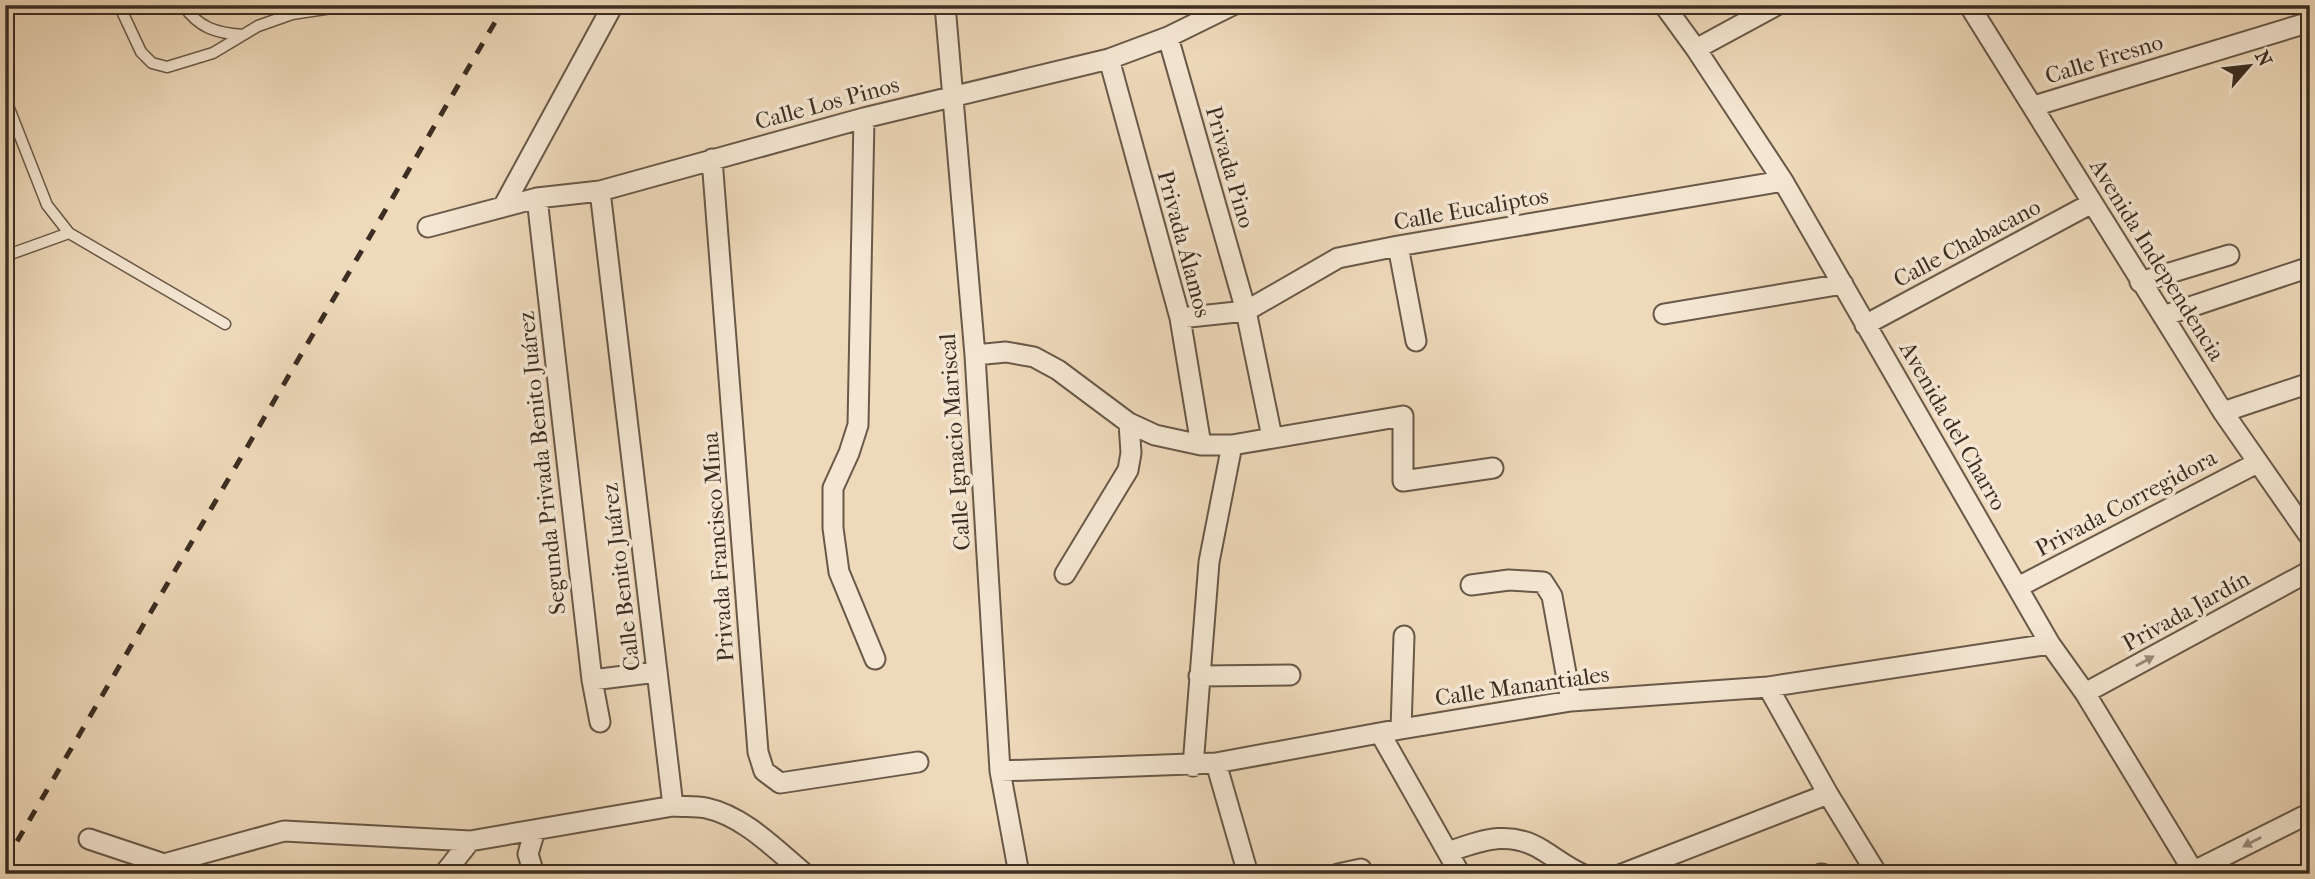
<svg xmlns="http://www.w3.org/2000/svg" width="2315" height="879" viewBox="0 0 2315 879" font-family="'IM FELL French Canon',serif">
	<rect width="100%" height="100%" fill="#eed9ba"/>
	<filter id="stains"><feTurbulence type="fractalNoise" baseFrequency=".00286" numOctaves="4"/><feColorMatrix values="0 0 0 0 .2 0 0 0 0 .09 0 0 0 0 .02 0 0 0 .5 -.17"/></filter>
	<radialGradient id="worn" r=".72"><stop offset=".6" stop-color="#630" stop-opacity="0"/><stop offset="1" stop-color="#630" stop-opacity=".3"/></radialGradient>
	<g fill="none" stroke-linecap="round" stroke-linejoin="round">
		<defs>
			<path id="lane" d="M 119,5 L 141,52 L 152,63 L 167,67 L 213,53 L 258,26 L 292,14 L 351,5
				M 183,5 C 199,28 216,33 243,35
				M 5,98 L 47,205 L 69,233 L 225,324
				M 5,256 L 69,233"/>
			<path id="street" d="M 945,5 L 975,355 L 1000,771 L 1019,874
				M 1664,5 L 1696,49 L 1783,181 L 2050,644 L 2085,693 L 2195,874
				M 1969,5 L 2223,412 L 2310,537
				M 1168,37 L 1246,311 L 1272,437
				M 1696,49 L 1777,5
				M 1109,59 L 1180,318 L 1201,445
				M 2034,106 L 2310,22
				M 864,118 L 858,425 L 849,453 L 833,488 L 833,528 L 839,572 L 875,659
				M 712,159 L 758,752 L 764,771 L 780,783 L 918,762
				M 600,191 L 673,806
				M 537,198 L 592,680 L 600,722
				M 503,207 L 613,5
				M 428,227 L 537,198 L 600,191 L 864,118 L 1109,59 L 1168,37 L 1233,5
				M 1398,246 L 1416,341
				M 2140,282 L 2229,255
				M 1664,314 L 1843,284
				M 2163,316 L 2310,267
				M 1180,318 L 1246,311 L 1338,258 L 1398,246 L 1783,181
				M 1865,325 L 2092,203
				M 975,355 L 1006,352 L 1034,357 L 1058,370 L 1129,423 L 1155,435 L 1201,445 L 1232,445 L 1403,416 L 1403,481 L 1493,468
				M 2223,412 L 2310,383
				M 1065,574 L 1128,470 L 1131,453 L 1129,423
				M 1471,585 L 1509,580 L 1543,582 L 1552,596 L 1571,701
				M 2018,587 L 2257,463
				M 1199,676 L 1290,675
				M 592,680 L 657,672
				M 1768,687 L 1828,794 L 1877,874
				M 2085,693 L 2310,571
				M 1401,729 L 1404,636
				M 1380,733 L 1460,874
				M 1216,763 L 1248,874
				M 1193,766 L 1209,562 L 1232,445
				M 1000,771 L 1216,763 L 1401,729 L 1571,701 L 1768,687 L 2050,644
				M 89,839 L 164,864 L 284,831 L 470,841 L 673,806 C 684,807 695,806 706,808 C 744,816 776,850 805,874
				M 1448,852 C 1483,840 1510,829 1544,851 C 1557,859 1568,868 1582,874
				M 2194,871 L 2310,813
				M 444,874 L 470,841
				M 534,874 L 528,854 L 535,830
				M 1338,874 L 1361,869
				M 1622,874 L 1828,794
				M 1821,874 L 1822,874"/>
		</defs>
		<use href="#lane" stroke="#685948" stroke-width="13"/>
		<use href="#street" stroke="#685948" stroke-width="23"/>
		<use href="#lane" stroke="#f4e6d2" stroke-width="10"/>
		<use href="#street" stroke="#f4e6d2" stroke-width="19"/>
		<path stroke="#3c2e22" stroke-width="5" stroke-dasharray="12 12" stroke-linecap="butt" d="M 5,862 L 505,5"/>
	</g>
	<defs><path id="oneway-solid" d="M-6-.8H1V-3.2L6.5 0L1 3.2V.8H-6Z" transform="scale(1.75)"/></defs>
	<g fill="#988a7a">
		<use href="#oneway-solid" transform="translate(2145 661) rotate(-29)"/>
		<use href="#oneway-solid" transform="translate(2252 842) rotate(153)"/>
	</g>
	<g text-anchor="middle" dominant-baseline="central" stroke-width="7" stroke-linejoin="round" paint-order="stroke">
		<g font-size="23" fill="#3c2e22" stroke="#f4e6d2">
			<text transform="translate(2104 59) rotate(-17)">Calle Fresno</text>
			<text transform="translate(827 103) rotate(-15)">Calle Los Pinos</text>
			<text transform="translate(1230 167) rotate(74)">Privada Pino</text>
			<text transform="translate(1471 209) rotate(-10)">Calle Eucaliptos</text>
			<text transform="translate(1967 243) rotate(-28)">Calle Chabacano</text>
			<text transform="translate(1184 244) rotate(75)">Privada Álamos</text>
			<text transform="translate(2157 260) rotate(58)">Avenida Independencia</text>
			<text transform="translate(1953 426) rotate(60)">Avenida del Charro</text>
			<text transform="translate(955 442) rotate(-94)">Calle Ignacio Mariscal</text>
			<text transform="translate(542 463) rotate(-96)">Segunda Privada Benito Juárez</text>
			<text transform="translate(2126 503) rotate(-28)">Privada Corregidora</text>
			<text transform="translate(718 547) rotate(-94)">Privada Francisco Mina</text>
			<text transform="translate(621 577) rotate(-97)">Calle Benito Juárez</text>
			<text transform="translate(2186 611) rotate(-29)">Privada Jardín</text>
			<text transform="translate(1522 686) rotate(-8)">Calle Manantiales</text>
		</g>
	</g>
	<rect width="2315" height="879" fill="none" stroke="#eed9ba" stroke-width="28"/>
	<rect x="7" y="7" width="2301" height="865" fill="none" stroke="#3c2e22" stroke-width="3.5"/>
	<rect x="14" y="14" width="2287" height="851" fill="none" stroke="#3c2e22" stroke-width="2"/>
	<g transform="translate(2249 66) rotate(62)" stroke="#f4e6d2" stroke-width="5" paint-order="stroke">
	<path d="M0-5L12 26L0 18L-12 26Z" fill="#3c2e22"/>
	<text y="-10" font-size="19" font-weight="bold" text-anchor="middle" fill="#3c2e22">N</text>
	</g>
	<rect width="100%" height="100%" filter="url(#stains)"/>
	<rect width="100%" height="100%" fill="url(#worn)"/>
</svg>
